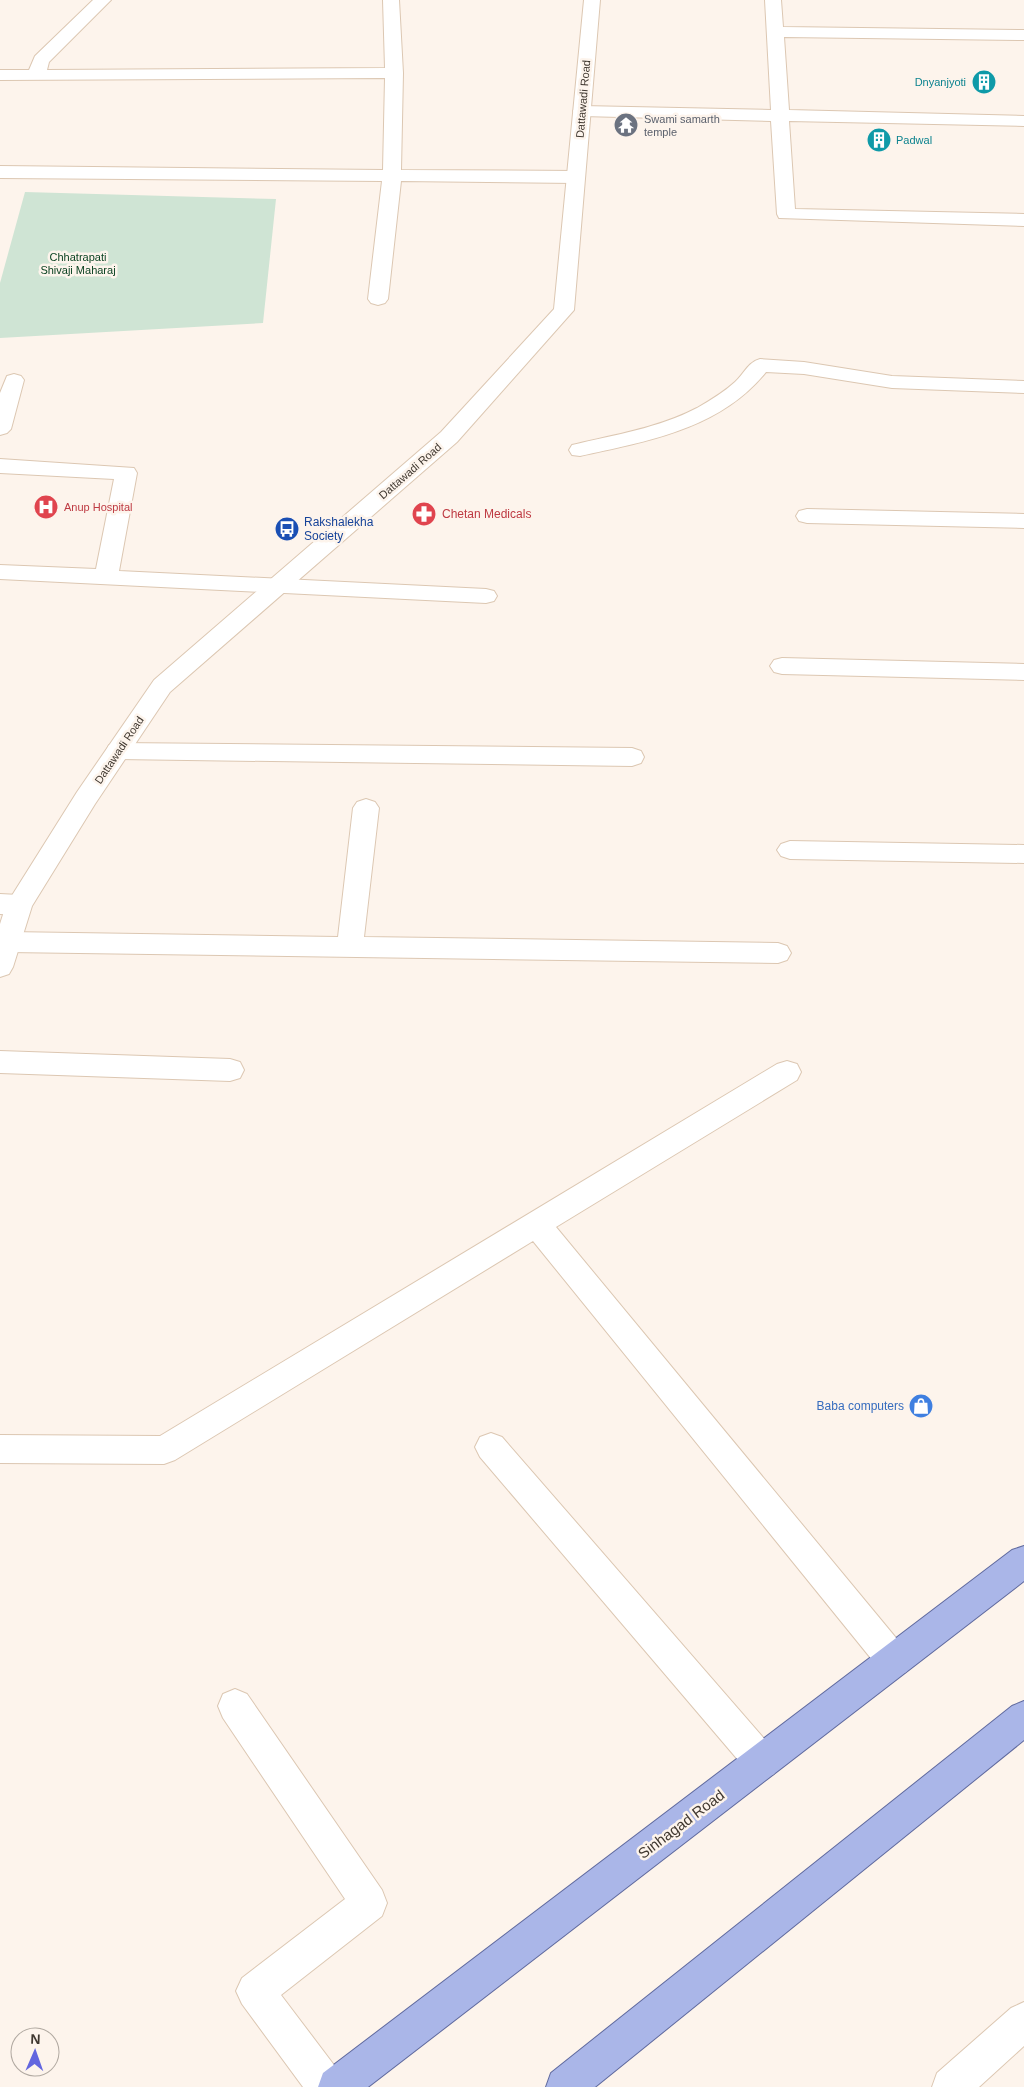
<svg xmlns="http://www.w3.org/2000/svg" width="1024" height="2087" viewBox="0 0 1024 2087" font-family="Helvetica,sans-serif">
	<rect width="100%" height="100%" fill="#fdf4ec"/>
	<path fill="#cfe4d4" d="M 25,192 L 276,199 L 263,323 L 0,338 L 0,283 Z"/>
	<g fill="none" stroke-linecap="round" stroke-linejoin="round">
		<defs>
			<path id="service" d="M 14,374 L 21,376 L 24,380 L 11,429 L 7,433 L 0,435 L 0,393 L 7,376 Z
				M 0,459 L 134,468 L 137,473 L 119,571 L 486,589 L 494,591 L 497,596 L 494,601 L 486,603 L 0,579 L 0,565 L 96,569 L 114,479 L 0,473 Z
				M 491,1433 L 502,1437 L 774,1750 L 779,1762 L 774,1774 L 762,1779 L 750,1774 L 480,1457 L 475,1447 L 480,1437 Z
				M 235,1689 L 247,1694 L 382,1890 L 387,1903 L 382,1916 L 281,1995 L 340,2073 L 345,2087 L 303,2087 L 242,2004 L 236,1991 L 242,1978 L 345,1899 L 223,1718 L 218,1706 L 223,1694 Z
				M 1024,2002 L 1024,2046 L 979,2087 L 932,2087 L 937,2073 L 1011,2008 Z"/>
			<path id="minor" d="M 93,0 L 111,0 L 49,62 L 47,70 L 385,68 L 383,0 L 399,0 L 403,73 L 401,170 L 576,171 L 583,173 L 585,177 L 583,181 L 576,183 L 401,181 L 388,299 L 385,303 L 378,305 L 371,303 L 368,299 L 382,181 L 0,178 L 0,166 L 383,170 L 385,78 L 0,80 L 0,70 L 29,70 L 35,56 Z
				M 765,0 L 781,0 L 783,27 L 1024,30 L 1024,40 L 784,37 L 789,110 L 1024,116 L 1024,126 L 789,121 L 795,209 L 1024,214 L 1024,226 L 779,218 L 777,214 L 771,121 L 582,116 L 576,115 L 573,111 L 576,107 L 582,106 L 771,110 Z
				M 760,359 L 804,362 L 892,376 L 1024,381 L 1024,393 L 892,388 L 804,374 L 766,372 C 720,429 648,441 580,456 L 572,455 L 569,450 L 572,445 C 614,435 659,428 697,408 C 711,400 724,392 735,382 C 744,374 748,362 760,359 Z
				M 807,509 L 1024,514 L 1024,528 L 807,523 L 799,521 L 796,516 L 799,511 Z
				M 782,658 L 1024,664 L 1024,680 L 782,674 L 774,672 L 770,666 L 774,660 Z
				M 118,743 L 632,748 L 641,751 L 644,757 L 641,763 L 632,766 L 118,759 L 109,757 L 106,751 L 109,745 Z
				M 366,799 L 375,802 L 379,808 L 364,937 L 778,943 L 787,946 L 791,953 L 787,960 L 778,963 L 8,952 L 0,949 L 0,935 L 8,932 L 338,937 L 353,808 L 357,802 Z
				M 790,841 L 1024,845 L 1024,863 L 790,859 L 781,856 L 777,850 L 781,844 Z
				M 0,894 L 19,895 L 28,898 L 32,905 L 28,912 L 19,915 L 0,914 Z
				M 0,1051 L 230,1059 L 240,1062 L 244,1070 L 240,1078 L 230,1081 L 0,1073 Z
				M 787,1061 L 797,1064 L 801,1072 L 797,1080 L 556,1227 L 906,1650 L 911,1661 L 906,1672 L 894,1677 L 882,1672 L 533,1241 L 175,1460 L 164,1464 L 0,1463 L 0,1435 L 160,1436 L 777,1064 Z"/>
			<path id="tertiary" d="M 584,0 L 600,0 L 574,310 L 457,442 L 170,692 L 95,804 L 32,906 L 13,967 L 9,974 L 0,977 L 0,924 L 6,905 L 77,792 L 154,680 L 441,432 L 554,309 Z"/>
			<path id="primary" d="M 1024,1546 L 1024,1581 L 368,2087 L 318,2087 L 323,2073 L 1012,1550 Z
				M 1024,1701 L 1024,1740 L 595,2087 L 546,2087 L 551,2073 L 1012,1706 Z"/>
		</defs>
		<use href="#service" stroke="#dcc7b2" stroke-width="2"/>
		<use href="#minor" stroke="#dcc7b2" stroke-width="2"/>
		<use href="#tertiary" stroke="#dcc7b2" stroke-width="2"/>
		<use href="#primary" stroke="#606a9e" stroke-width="2"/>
		<use href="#service" fill="#fff" fill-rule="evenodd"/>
		<use href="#minor" fill="#fff" fill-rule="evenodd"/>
		<use href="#tertiary" fill="#fff" fill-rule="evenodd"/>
		<use href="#primary" fill="#aab6e8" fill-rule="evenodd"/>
	</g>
	<defs>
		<symbol id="building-disc" viewBox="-11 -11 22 22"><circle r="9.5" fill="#0f9aa8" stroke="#fdf4ec"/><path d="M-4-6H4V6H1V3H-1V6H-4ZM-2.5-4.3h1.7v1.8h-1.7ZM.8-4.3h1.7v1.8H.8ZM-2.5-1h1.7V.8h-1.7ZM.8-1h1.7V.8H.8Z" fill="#fff"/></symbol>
		<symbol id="temple-disc" viewBox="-11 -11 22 22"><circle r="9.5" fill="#6b7280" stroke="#fdf4ec"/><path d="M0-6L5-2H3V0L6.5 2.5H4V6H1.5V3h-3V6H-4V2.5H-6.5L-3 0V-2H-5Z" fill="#fff"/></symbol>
		<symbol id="hospital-disc" viewBox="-11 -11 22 22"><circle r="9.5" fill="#e0444e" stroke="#fdf4ec"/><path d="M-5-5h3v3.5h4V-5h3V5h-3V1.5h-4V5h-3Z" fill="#fff"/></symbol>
		<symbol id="pharmacy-disc" viewBox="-11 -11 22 22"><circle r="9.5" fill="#e0444e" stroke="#fdf4ec"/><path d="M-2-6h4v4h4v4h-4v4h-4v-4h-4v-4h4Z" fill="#fff"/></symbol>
		<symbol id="bus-disc" viewBox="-11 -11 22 22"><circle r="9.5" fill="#1a4fb4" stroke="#fdf4ec"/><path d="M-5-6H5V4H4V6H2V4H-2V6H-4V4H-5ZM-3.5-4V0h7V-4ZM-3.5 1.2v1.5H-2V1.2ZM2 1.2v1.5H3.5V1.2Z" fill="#fff"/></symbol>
		<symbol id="shop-disc" viewBox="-11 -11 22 22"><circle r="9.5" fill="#3f7fe0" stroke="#fdf4ec"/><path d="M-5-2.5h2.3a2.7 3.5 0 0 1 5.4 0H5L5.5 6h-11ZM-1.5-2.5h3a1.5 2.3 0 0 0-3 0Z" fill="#fff"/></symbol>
	</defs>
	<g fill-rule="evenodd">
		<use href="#building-disc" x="970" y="68" width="28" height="28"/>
		<use href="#temple-disc" x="612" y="111" width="28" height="28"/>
		<use href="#building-disc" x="865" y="126" width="28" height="28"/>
		<use href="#hospital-disc" x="32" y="493" width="28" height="28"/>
		<use href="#pharmacy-disc" x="410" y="500" width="28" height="28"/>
		<use href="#bus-disc" x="273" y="515" width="28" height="28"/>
		<use href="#shop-disc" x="907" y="1392" width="28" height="28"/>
	</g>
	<g text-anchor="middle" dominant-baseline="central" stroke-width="5" stroke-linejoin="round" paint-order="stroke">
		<g font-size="11" fill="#0d838f" stroke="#fdf4ec" text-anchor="end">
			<text x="966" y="82">Dnyanjyoti</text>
			<text x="896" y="140" text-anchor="start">Padwal</text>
		</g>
		<g font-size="11" fill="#403830" stroke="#fdf4ec">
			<text transform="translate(583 99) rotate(-85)">Dattawadi Road</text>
			<text transform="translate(410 471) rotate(-41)">Dattawadi Road</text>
			<text transform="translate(119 750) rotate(-56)">Dattawadi Road</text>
		</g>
		<g font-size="11" fill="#5b616d" stroke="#fdf4ec" text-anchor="start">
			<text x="644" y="119">Swami samarth<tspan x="644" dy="13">temple</tspan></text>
		</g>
		<g font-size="11" fill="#0b4322" stroke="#fdf4ec">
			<text x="78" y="257">Chhatrapati<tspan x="78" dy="13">Shivaji Maharaj</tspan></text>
		</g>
		<g font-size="11" fill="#be3a42" stroke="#fdf4ec" text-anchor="start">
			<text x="64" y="507">Anup Hospital</text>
		</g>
		<g font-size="12" fill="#be3a42" stroke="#fdf4ec" text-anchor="start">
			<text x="442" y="514">Chetan Medicals</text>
		</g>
		<g font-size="12" fill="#164399" stroke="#fdf4ec" text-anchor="start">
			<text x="304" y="522">Rakshalekha<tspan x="304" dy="14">Society</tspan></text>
		</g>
		<g font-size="12" fill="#366cbe" stroke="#fdf4ec" text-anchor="end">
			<text x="904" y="1406">Baba computers</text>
		</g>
		<g font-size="15" fill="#403830" stroke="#fdf4ec">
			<text transform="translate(681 1824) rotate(-37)">Sinhagad Road</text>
		</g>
	</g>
	<g transform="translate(35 2052) rotate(2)"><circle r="24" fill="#fdf4ec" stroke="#b1a9a1"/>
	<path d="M0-4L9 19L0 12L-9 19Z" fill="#6366df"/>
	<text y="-8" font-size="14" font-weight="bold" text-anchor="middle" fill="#403830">N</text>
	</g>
</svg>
